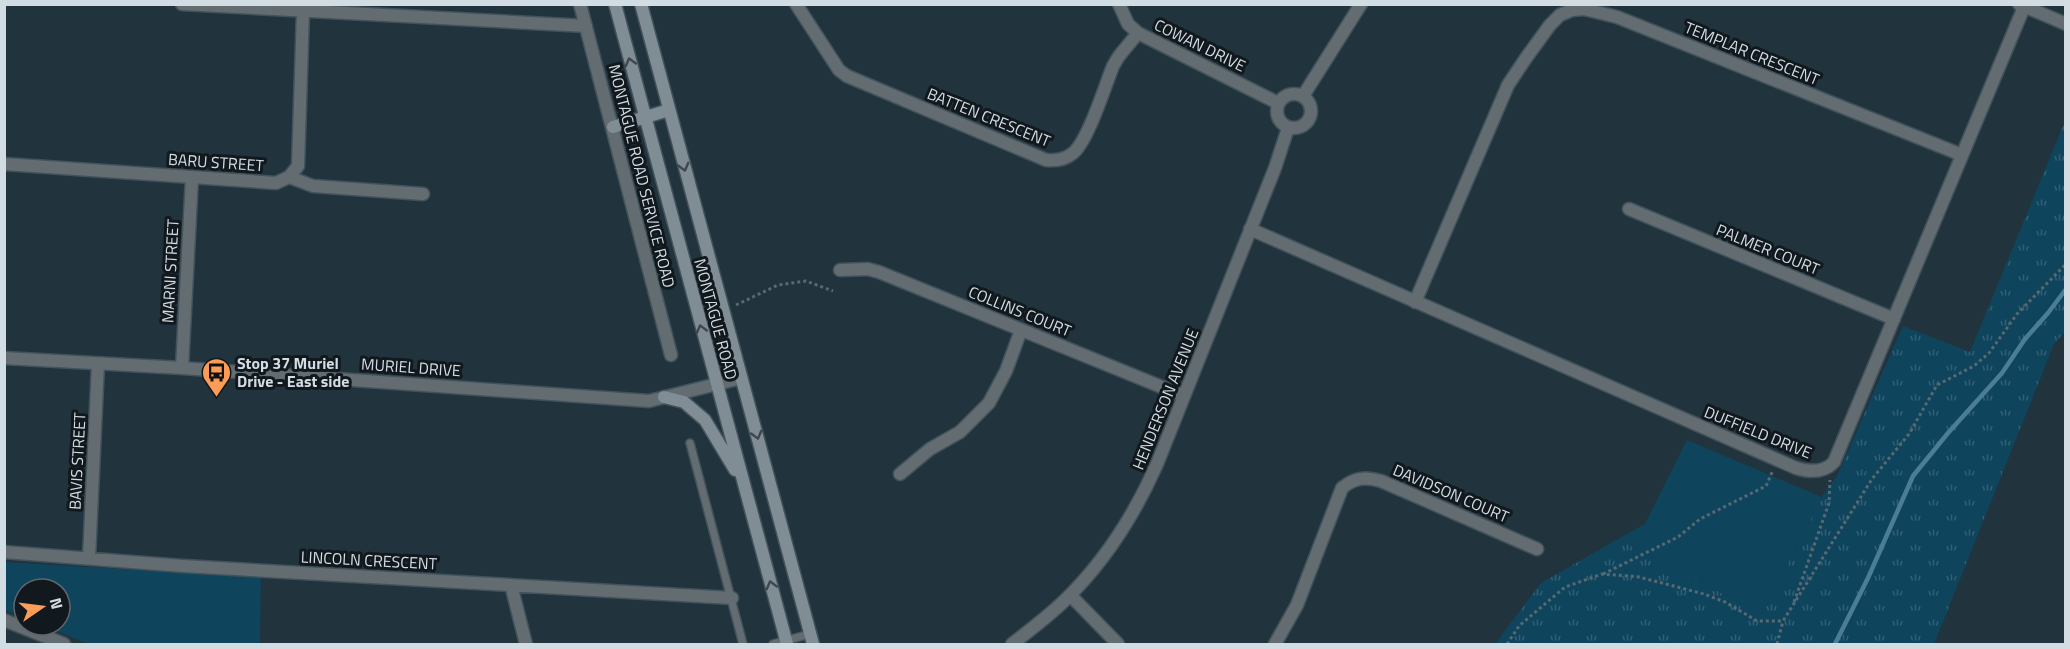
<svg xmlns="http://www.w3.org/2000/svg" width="2070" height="649" viewBox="0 0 2070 649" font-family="'Titillium Web',sans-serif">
	<defs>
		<pattern id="grass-tufts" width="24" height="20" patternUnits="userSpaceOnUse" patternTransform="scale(1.5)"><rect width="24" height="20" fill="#0f445d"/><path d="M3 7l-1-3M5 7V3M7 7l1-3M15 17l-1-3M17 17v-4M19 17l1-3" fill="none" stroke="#315f74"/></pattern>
	</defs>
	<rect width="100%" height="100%" fill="#21333d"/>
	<path fill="url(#grass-tufts)" d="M 2065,121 L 2065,332 L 2054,344 L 1934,644 L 1495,644 L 1541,583 L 1618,539 L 1762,614 L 1822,497 L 1837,476 L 1903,326 L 1970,352 Z"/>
	<path fill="#0f445d" d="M 1687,440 L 1822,497 L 1762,614 L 1618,539 L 1645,524 Z
		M 4,562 L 261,577 L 260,642 L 259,644 L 89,644 L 41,625 L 60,625 L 60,589 L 24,589 L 24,618 L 5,610 Z"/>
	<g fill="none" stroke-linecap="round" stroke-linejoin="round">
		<path stroke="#4b7d99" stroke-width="4.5" d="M 1835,644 L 1868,578 L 1913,476 L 1948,433 L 2002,373 L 2025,339 L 2048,313 L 2066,289"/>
		<defs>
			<path id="service" d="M 690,443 L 743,644
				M 773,644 L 810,634"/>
			<path id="minor" d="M 182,4 L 586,26
				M 580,4 L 671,355
				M 796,4 L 839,70 L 847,76 L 1046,160 C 1056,161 1065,160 1073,153 C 1088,141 1105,86 1113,66 L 1119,56 L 1138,33
				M 1119,4 L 1128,24 L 1138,33 L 1278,103
				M 2019,4 L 2066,24
				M1277 111a17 17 0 1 1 34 0a17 17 0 1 1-34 0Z
				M 1303,96 L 1361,4
				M 4,164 L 276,183 L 289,177 L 313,186 L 423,194
				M 289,177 L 298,166 L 303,11
				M 1629,209 L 1894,319
				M 1250,229 L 1796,468 C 1809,472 1824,473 1834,462 L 2024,7
				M 840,270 L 868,269 L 879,272 L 1184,396
				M 1415,302 L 1508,85 L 1526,58 L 1550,25 L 1560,15 L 1572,10 L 1584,9 L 1617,17 L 1962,155
				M 4,358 L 182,368 L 649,401 L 741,378
				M 182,368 L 192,177
				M 900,474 L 930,449 L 960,432 L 989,403 L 1006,371 L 1021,330
				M 4,552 L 183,566 L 732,598
				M 89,558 L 98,364
				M 511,585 L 526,644
				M 1070,595 L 1118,644
				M 4,620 L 64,644
				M 1012,644 C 1029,631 1046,618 1062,603 C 1103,564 1134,516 1157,464 L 1275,168 L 1288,128
				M 1275,644 L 1297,605 L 1342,488 C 1355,477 1366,477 1381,481 L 1537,549"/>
			<path id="secondary" d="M 615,4 L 787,644
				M 641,4 L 813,644
				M 613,127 L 669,110
				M 664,397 L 684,402 L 705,420 L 735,470"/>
		</defs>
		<use href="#service" stroke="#41525b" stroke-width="10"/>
		<use href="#minor" stroke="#41525b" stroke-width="15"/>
		<use href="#secondary" stroke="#41525b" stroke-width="15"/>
		<path stroke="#596972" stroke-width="3" stroke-dasharray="3 3" stroke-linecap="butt" d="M 736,305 L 778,285 L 806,281 L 833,291
			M 1603,574 L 1678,537 L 1700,519 L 1766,486 L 1773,470
			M 1794,602 L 1829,503 L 1830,480
			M 1507,644 L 1519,626 L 1565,587 L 1602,574 L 1639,577 L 1704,594 L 1725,602 L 1757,621 L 1783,621 L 1872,479 L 1909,434 L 1937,385 L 1974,366 L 1989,353 L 2017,314 L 2066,264
			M 1777,644 L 1783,621"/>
		<use href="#service" stroke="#636c71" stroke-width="7"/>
		<use href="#minor" stroke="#636c71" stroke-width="12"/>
		<use href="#secondary" stroke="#808d95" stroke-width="12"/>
	</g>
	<defs><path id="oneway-chevron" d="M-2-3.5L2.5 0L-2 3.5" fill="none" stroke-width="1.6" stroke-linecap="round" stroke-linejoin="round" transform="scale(1.5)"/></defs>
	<g stroke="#3e474e">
		<use href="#oneway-chevron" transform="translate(630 62) rotate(-105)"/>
		<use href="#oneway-chevron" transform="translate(684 167) rotate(75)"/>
		<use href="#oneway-chevron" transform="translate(701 329) rotate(-105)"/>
		<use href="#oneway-chevron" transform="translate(757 435) rotate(75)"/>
		<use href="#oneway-chevron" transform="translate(771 585) rotate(-105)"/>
	</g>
	<defs>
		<symbol id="bus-pin" viewBox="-11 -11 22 30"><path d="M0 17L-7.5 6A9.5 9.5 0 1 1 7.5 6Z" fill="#fd9c56" stroke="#12191e"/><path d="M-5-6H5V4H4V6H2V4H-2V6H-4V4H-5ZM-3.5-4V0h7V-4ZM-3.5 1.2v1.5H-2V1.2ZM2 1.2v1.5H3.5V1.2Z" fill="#111"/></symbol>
	</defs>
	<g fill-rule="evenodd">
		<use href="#bus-pin" x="200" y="356" width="33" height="45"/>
	</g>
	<g text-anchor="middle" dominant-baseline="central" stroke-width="6" stroke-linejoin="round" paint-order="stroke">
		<g font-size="16" fill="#d2dde3" stroke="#12191e">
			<text transform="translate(1200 45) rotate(26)">COWAN DRIVE</text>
			<text transform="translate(1752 53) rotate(22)">TEMPLAR CRESCENT</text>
			<text transform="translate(989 117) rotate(22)">BATTEN CRESCENT</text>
			<text transform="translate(216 162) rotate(4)">BARU STREET</text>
			<text transform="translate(642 176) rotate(76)">MONTAGUE ROAD SERVICE ROAD</text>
			<text transform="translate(1768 249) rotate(22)">PALMER COURT</text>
			<text transform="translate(170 271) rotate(-87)">MARNI STREET</text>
			<text transform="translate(1020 311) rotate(22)">COLLINS COURT</text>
			<text transform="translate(716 319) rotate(75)">MONTAGUE ROAD</text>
			<text transform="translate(411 367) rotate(4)">MURIEL DRIVE</text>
			<text transform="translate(1165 399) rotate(-68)">HENDERSON AVENUE</text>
			<text transform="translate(1758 432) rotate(22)">DUFFIELD DRIVE</text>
			<text transform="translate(77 461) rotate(-87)">BAVIS STREET</text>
			<text transform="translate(1451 493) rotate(23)">DAVIDSON COURT</text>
			<text transform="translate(369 560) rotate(3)">LINCOLN CRESCENT</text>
		</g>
		<g font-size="16" font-weight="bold" fill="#d2dde3" stroke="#12191e" text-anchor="start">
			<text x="237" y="363">Stop 37 Muriel<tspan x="237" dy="18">Drive - East side</tspan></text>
		</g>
	</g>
	<rect width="2070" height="649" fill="none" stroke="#d2dde3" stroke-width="12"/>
	<g transform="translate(42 607) rotate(76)"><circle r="28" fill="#12191e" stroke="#5f676d" stroke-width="1.5"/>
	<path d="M0-4.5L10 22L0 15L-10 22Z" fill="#fd9c56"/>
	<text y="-9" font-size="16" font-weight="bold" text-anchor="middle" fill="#d2dde3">N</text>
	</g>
</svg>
